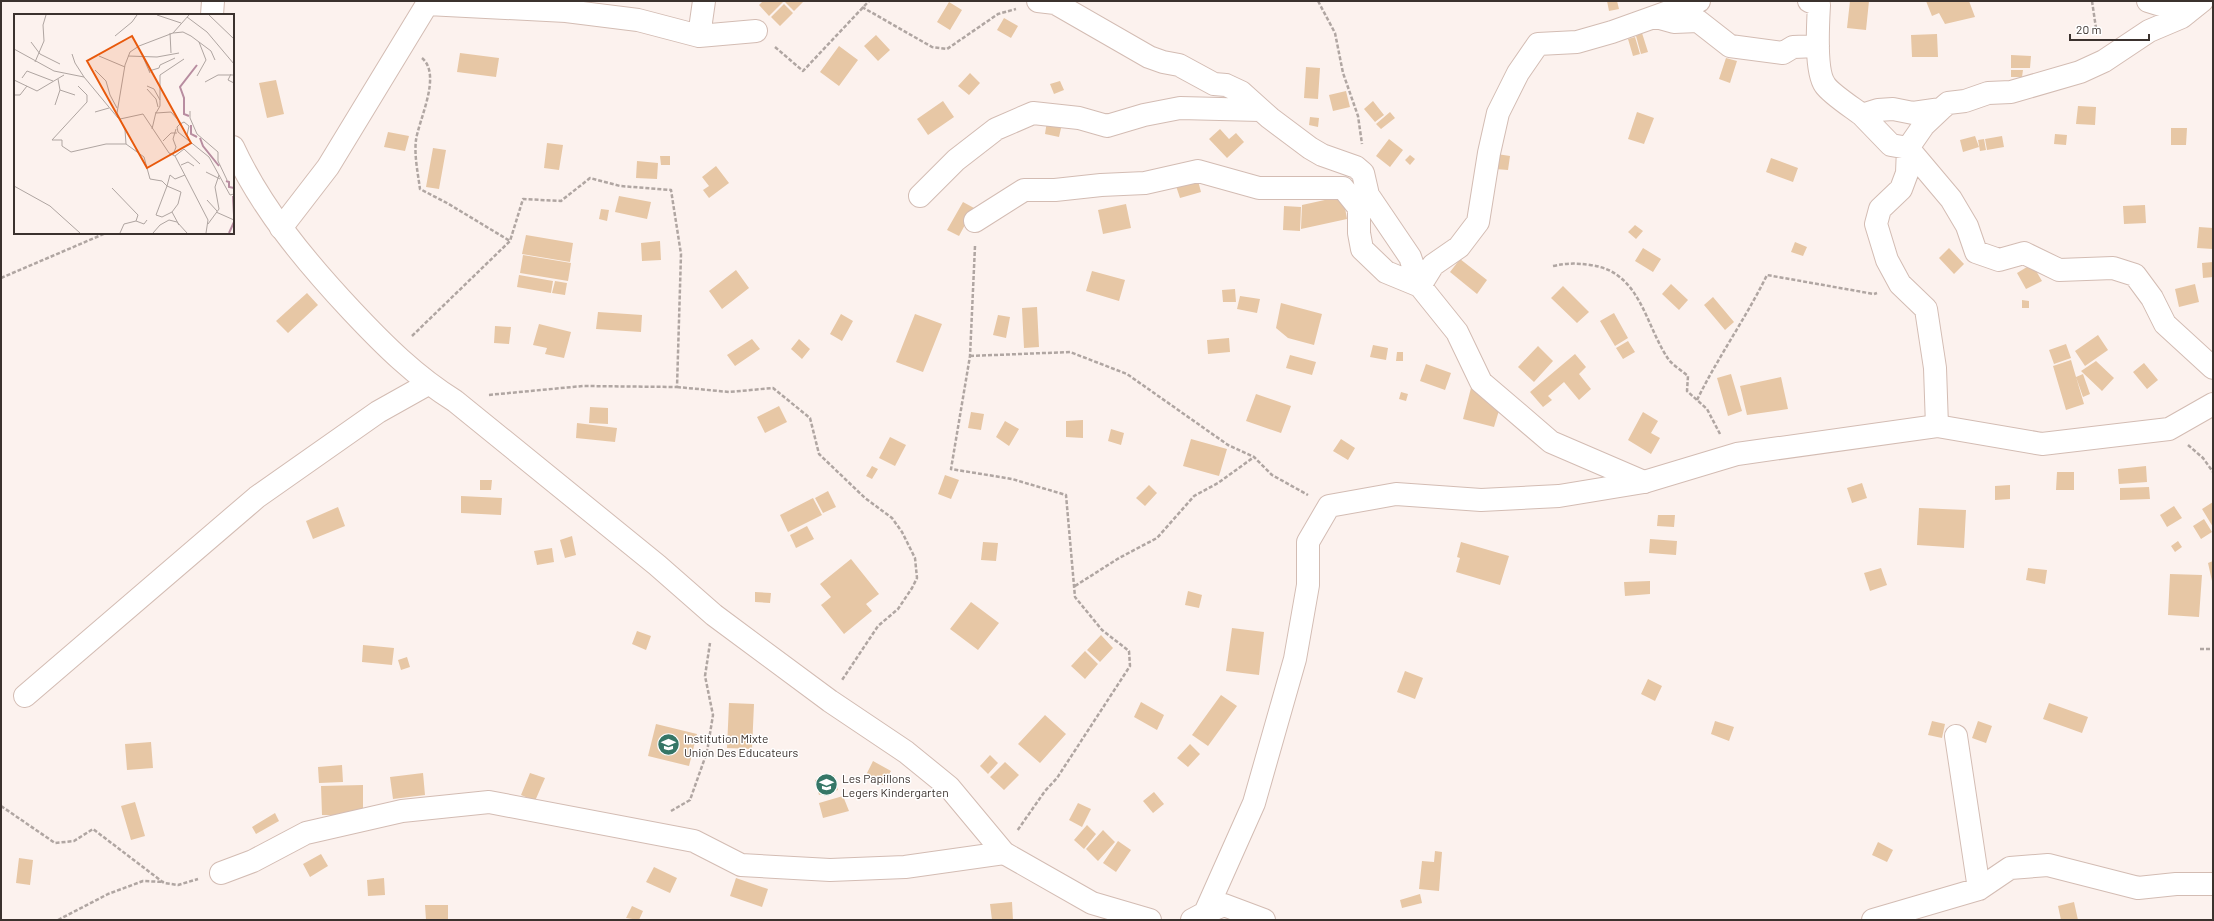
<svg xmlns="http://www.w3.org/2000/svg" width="2214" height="921" viewBox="0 0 2214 921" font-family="Barlow,sans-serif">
	<rect width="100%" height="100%" fill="#fcf2ee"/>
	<path fill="#e7c7a5" d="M 763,1 L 784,1 L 769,16 L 759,5 Z
		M 786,1 L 804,1 L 794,11 L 785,2 Z
		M 1607,1 L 1617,1 L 1619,9 L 1609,11 Z
		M 1850,1 L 1869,1 L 1866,30 L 1847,28 Z
		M 1926,1 L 1969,1 L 1975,17 L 1945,24 L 1939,13 L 1932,16 Z
		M 949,2 L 962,10 L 950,30 L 937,22 Z
		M 784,4 L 793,13 L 780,26 L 771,17 Z
		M 1004,18 L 1018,26 L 1011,38 L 997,30 Z
		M 1642,33 L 1648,52 L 1641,54 L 1636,36 Z
		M 1937,34 L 1938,57 L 1912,57 L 1911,35 Z
		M 876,35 L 890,50 L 878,61 L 864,46 Z
		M 1635,37 L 1640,54 L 1633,56 L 1628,39 Z
		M 839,46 L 858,60 L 839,86 L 820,72 Z
		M 460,53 L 499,58 L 496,77 L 457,72 Z
		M 2011,55 L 2031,56 L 2030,68 L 2011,68 Z
		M 1726,58 L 1737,61 L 1730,83 L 1719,79 Z
		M 1306,67 L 1320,68 L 1318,99 L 1304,98 Z
		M 2011,70 L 2023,70 L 2022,77 L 2011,77 Z
		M 970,73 L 980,83 L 969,95 L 958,86 Z
		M 276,80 L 284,114 L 267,118 L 259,83 Z
		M 1060,81 L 1064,90 L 1054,94 L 1050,84 Z
		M 1346,91 L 1350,107 L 1333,111 L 1329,95 Z
		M 943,101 L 954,117 L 928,135 L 917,119 Z
		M 1373,101 L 1384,115 L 1375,122 L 1364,109 Z
		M 2078,106 L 2096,107 L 2095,125 L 2076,124 Z
		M 1390,112 L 1395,118 L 1381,129 L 1376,124 Z
		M 1637,112 L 1654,118 L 1644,144 L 1628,139 Z
		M 1310,117 L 1319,118 L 1318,127 L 1309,125 Z
		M 1047,121 L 1062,124 L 1059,137 L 1045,134 Z
		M 2171,128 L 2187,128 L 2186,145 L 2171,145 Z
		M 1220,129 L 1229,139 L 1236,133 L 1244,142 L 1227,158 L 1209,139 Z
		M 388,132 L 409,136 L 405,151 L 384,147 Z
		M 2055,134 L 2067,135 L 2066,145 L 2054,144 Z
		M 1975,136 L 1979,147 L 1963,152 L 1960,140 Z
		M 2002,136 L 2004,147 L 1987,150 L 1985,139 Z
		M 1389,139 L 1403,150 L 1390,167 L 1376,156 Z
		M 1984,139 L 1986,150 L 1980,151 L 1978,140 Z
		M 547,143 L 563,145 L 559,170 L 544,168 Z
		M 433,148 L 446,150 L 439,189 L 426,187 Z
		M 1497,154 L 1510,156 L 1508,170 L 1495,169 Z
		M 1410,155 L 1415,159 L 1410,165 L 1405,160 Z
		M 660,156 L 670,156 L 670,165 L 661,165 Z
		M 1771,158 L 1798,168 L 1793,182 L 1766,172 Z
		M 637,161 L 658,163 L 657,179 L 636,178 Z
		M 716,166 L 729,183 L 709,198 L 703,190 L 709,186 L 702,177 Z
		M 1197,177 L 1201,192 L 1180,198 L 1175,183 Z
		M 619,196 L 651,202 L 647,219 L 615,212 Z
		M 1343,196 L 1347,219 L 1301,229 L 1302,205 Z
		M 963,202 L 974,208 L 959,236 L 947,230 Z
		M 1126,204 L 1131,228 L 1103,234 L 1098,210 Z
		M 2145,205 L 2146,223 L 2124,224 L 2123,206 Z
		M 1284,206 L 1301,207 L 1300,231 L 1283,230 Z
		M 601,209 L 609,210 L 607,221 L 599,219 Z
		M 1635,225 L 1643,231 L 1636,239 L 1628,232 Z
		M 2199,227 L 2213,228 L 2213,249 L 2197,248 Z
		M 526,235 L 573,243 L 570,262 L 522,254 Z
		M 660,241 L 661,260 L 642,261 L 641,243 Z
		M 1795,242 L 1807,247 L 1803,256 L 1791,252 Z
		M 1643,248 L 1661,259 L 1653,272 L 1635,261 Z
		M 1949,248 L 1964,264 L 1954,274 L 1939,258 Z
		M 523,255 L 571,263 L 568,281 L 520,273 Z
		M 1460,259 L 1487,280 L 1477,294 L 1450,272 Z
		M 2213,262 L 2213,277 L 2203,278 L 2202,263 Z
		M 2032,264 L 2042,281 L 2026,289 L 2017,273 Z
		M 736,270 L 749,288 L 722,309 L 709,291 Z
		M 1092,271 L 1125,280 L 1119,301 L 1086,291 Z
		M 519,275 L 553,281 L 551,293 L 517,287 Z
		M 555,281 L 567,283 L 565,295 L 552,293 Z
		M 1671,284 L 1688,300 L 1679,310 L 1662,294 Z
		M 2195,284 L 2199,302 L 2179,307 L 2175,289 Z
		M 1563,286 L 1589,312 L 1577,323 L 1551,298 Z
		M 1235,289 L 1236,302 L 1223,302 L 1222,290 Z
		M 307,293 L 318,305 L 288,333 L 276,321 Z
		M 1240,296 L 1260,299 L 1257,313 L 1237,309 Z
		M 1713,297 L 1734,322 L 1725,330 L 1704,305 Z
		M 2022,300 L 2029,301 L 2029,308 L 2022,308 Z
		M 1281,303 L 1322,314 L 1314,345 L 1288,338 L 1276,328 Z
		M 1037,307 L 1039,347 L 1024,348 L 1022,308 Z
		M 598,312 L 642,315 L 641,332 L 596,329 Z
		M 1614,313 L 1628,338 L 1615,346 L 1600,321 Z
		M 841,314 L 853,321 L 842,341 L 830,334 Z
		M 915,314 L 942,324 L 923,372 L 896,362 Z
		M 998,315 L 1010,317 L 1006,338 L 993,335 Z
		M 539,324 L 571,332 L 564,358 L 545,354 L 547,348 L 533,345 Z
		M 495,326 L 511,327 L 509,344 L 494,343 Z
		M 2098,335 L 2108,350 L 2085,366 L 2075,351 Z
		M 1229,338 L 1230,352 L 1208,354 L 1207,340 Z
		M 752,339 L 760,349 L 735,366 L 727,355 Z
		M 799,339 L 810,349 L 802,359 L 791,349 Z
		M 1628,341 L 1635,352 L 1623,359 L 1616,348 Z
		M 2066,344 L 2071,358 L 2054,364 L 2049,350 Z
		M 1373,345 L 1388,348 L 1386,360 L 1370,357 Z
		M 1538,346 L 1553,361 L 1534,382 L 1518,367 Z
		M 1397,352 L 1403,352 L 1403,361 L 1396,361 Z
		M 1575,354 L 1586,367 L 1579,374 L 1591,389 L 1579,400 L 1564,382 L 1548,396 L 1552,400 L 1543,407 L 1530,392 Z
		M 1290,355 L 1316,362 L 1312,375 L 1286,368 Z
		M 2071,360 L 2084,404 L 2066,410 L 2053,366 Z
		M 2096,361 L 2114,378 L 2102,391 L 2081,371 Z
		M 2144,363 L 2158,380 L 2147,389 L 2133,372 Z
		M 1426,364 L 1451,373 L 1445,390 L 1420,381 Z
		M 1731,374 L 1742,411 L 1728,416 L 1717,378 Z
		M 2083,374 L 2090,394 L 2083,397 L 2076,377 Z
		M 1781,377 L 1788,409 L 1747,415 L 1740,386 Z
		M 1471,388 L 1488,392 L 1501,404 L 1494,427 L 1463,419 Z
		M 1401,392 L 1408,394 L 1406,401 L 1399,399 Z
		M 1256,394 L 1291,406 L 1281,433 L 1246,421 Z
		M 779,406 L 787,422 L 765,433 L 757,417 Z
		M 590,407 L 608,408 L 608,424 L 589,423 Z
		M 971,412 L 984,414 L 981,430 L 968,428 Z
		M 1643,412 L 1658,421 L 1651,433 L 1660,438 L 1651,454 L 1628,440 Z
		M 1083,420 L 1083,438 L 1066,437 L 1066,421 Z
		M 1005,421 L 1019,429 L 1009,446 L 996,437 Z
		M 577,423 L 617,428 L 615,442 L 576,438 Z
		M 1111,429 L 1124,433 L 1121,445 L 1108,441 Z
		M 890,437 L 906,445 L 895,466 L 879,458 Z
		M 1191,439 L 1227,449 L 1219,476 L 1183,466 Z
		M 1341,439 L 1355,448 L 1348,460 L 1333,451 Z
		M 872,466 L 878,469 L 872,479 L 866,476 Z
		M 2146,466 L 2147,482 L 2119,484 L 2118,469 Z
		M 2057,472 L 2074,472 L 2074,490 L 2056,490 Z
		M 945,475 L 959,480 L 951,499 L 938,494 Z
		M 480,480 L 492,480 L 491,490 L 480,490 Z
		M 1862,483 L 1867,498 L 1852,503 L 1847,488 Z
		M 1149,485 L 1157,493 L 1145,506 L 1136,498 Z
		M 2010,485 L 2010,499 L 1995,500 L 1995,486 Z
		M 2149,487 L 2150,499 L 2120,500 L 2120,488 Z
		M 828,491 L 836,507 L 823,513 L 815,498 Z
		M 461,496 L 502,498 L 501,515 L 461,513 Z
		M 813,498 L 822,515 L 788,532 L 780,515 Z
		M 2213,502 L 2213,527 L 2202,509 Z
		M 2174,506 L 2182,518 L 2167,527 L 2160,515 Z
		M 338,507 L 345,526 L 313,539 L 306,521 Z
		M 1919,508 L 1966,510 L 1964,548 L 1917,545 Z
		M 1658,515 L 1675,515 L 1674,527 L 1657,526 Z
		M 2204,519 L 2212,532 L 2201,539 L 2193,526 Z
		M 807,526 L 814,539 L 796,548 L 790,535 Z
		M 572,536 L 576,555 L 565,558 L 560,540 Z
		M 1650,539 L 1677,541 L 1676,555 L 1649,553 Z
		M 2178,541 L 2182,547 L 2175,552 L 2171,546 Z
		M 983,542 L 998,543 L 996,561 L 981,560 Z
		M 1461,542 L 1509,556 L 1500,585 L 1456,572 L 1460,558 L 1457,557 Z
		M 552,548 L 554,562 L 537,565 L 534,551 Z
		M 851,559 L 879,594 L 866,604 L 872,611 L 844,634 L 821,605 L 831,597 L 820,584 Z
		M 2213,561 L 2213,581 L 2212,581 L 2208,563 Z
		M 1881,568 L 1887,585 L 1870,591 L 1864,573 Z
		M 2028,568 L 2047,570 L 2045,584 L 2026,580 Z
		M 2170,574 L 2202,575 L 2199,617 L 2168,615 Z
		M 1650,581 L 1650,594 L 1625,596 L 1624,582 Z
		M 1188,591 L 1202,595 L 1199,608 L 1185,605 Z
		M 755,592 L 771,593 L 770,603 L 755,602 Z
		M 971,602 L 999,623 L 978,650 L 950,629 Z
		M 1232,628 L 1264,632 L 1259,675 L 1226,671 Z
		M 637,631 L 651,636 L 646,650 L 632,644 Z
		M 1101,635 L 1113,648 L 1100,662 L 1087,650 Z
		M 363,645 L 394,648 L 392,665 L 362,662 Z
		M 1085,651 L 1098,664 L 1085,679 L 1071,666 Z
		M 407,657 L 410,667 L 401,670 L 398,660 Z
		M 1405,671 L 1423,678 L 1415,699 L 1397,692 Z
		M 1648,679 L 1662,686 L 1655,701 L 1641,694 Z
		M 1221,695 L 1237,706 L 1208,746 L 1192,735 Z
		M 1141,702 L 1164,715 L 1157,730 L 1134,717 Z
		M 729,703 L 754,704 L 752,749 L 727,748 Z
		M 2049,703 L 2088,717 L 2082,733 L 2043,719 Z
		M 1045,715 L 1066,734 L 1040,763 L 1018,744 Z
		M 1715,721 L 1734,727 L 1729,741 L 1711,734 Z
		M 1932,721 L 1945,724 L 1942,738 L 1928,735 Z
		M 1978,721 L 1992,726 L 1986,743 L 1972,738 Z
		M 656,724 L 697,734 L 689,766 L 648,756 Z
		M 151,742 L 153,768 L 127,770 L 125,744 Z
		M 1190,744 L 1200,754 L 1188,767 L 1177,758 Z
		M 990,755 L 998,763 L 988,774 L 980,766 Z
		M 873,761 L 891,771 L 883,785 L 866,775 Z
		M 1005,762 L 1019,775 L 1004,790 L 990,777 Z
		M 342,765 L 343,782 L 319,783 L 318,767 Z
		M 423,773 L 425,795 L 393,799 L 390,777 Z
		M 530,773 L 545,778 L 535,801 L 521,795 Z
		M 834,775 L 838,790 L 819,795 L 815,780 Z
		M 363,785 L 363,815 L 322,815 L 321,786 Z
		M 1154,792 L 1164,804 L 1153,813 L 1143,801 Z
		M 843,796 L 849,811 L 823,818 L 819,803 Z
		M 135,802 L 145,836 L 131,840 L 121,806 Z
		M 1078,803 L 1091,809 L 1082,827 L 1069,820 Z
		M 275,813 L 279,821 L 256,834 L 252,827 Z
		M 1087,825 L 1096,834 L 1084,849 L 1074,840 Z
		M 1103,830 L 1115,842 L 1098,861 L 1086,849 Z
		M 1118,841 L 1131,850 L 1116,872 L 1103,863 Z
		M 1878,842 L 1893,850 L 1887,862 L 1872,855 Z
		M 1435,851 L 1442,852 L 1439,891 L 1419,889 L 1422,861 L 1434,862 Z
		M 321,854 L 328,866 L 310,877 L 303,864 Z
		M 19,858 L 33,860 L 30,885 L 16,883 Z
		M 654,867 L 677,878 L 670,893 L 646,882 Z
		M 384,878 L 385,895 L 368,896 L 367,880 Z
		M 736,878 L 768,889 L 762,907 L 730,896 Z
		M 1420,894 L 1422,903 L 1402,908 L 1400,900 Z
		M 1012,902 L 1013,920 L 992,920 L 990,904 Z
		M 2074,902 L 2078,920 L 2061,920 L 2058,906 Z
		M 425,905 L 448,905 L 448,920 L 426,920 Z
		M 632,906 L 643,911 L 639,920 L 626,918 Z"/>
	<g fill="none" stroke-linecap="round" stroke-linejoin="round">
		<defs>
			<path id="street" d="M 1038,1 L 1055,3 L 1149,57 L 1163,62 L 1179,65 L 1214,84 L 1226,85 L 1241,92 L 1270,118 L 1310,148 L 1322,155 L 1356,167 L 1363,173 L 1368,195 L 1410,257 L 1420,286
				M 1809,1 L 1819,5 C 1818,23 1815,71 1825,85 C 1831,94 1853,108 1862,115 L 1878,110 L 1893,109 L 1913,113 L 1941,109 L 1948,103 L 1965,101 L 1988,93 L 2011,92 L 2080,72 L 2104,61 L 2149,31 L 2182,17 L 2202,1
				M 2148,1 L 2187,13
				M 427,4 L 566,11 L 638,20 L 699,36 L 756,31
				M 1656,17 L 1674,22 L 1698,21 L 1730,46 L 1783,53 L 1793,47 L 1818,46
				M 699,36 L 704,1
				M 1862,115 L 1891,145 L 1908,148 L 1951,199 L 1967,226 L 1976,252 L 1999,260 L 2024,253 L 2059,270 L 2113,268 L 2135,275 L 2152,298 L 2165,324 L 2213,368
				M 920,196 L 956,160 L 996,129 L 1033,113 L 1079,118 L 1107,126 L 1144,115 L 1180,108 L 1260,110
				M 975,221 L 1024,190 L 1055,190 L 1101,185 L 1145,183 L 1198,171 L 1259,188 L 1343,188 L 1359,208 L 1359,233 L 1362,249 L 1386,272 L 1420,286 L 1457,332 L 1481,382 L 1551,442 L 1644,482
				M 281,228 L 328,167 L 429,1
				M 1420,286 L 1433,265 L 1459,247 L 1478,222 L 1489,153 L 1498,113 L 1518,73 L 1538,44 L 1577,42 L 1612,32 L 1699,1
				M 1937,426 L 1935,368 L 1926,309 L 1900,284 L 1887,260 L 1876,224 L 1880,209 L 1901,189 L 1907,173 L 1908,148 L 1924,125 L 1941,109
				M 25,696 L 257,497 L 378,412 L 428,384
				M 1956,736 L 1979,889
				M 221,873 L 253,861 L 306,833 L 402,811 L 489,802 L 694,841 L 741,865 L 830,870 L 905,867 L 1004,853
				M 1205,913 L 1224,905 L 1264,920
				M 1873,920 L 1979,889 L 2010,868 L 2048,865 L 2138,888 L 2176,884 L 2213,884"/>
			<path id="secondary" d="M 212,15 L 213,1
				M 233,147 C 261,208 306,262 352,311 C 384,345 415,376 455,401 L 657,565 L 714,615 L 830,701 L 906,752 L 949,787 L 1004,853 L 1092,903 L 1150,920
				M 1192,920 L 1205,913 L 1254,803 L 1295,659 L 1308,585 L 1308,542 L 1329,506 L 1396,494 L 1481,500 L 1559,496 L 1644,482 L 1737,454 L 1937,426 L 2042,444 L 2169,429 L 2213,404"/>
		</defs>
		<use href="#street" stroke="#d3bcb3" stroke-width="24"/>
		<use href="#secondary" stroke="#d3bcb3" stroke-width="24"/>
		<path stroke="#b0a6a2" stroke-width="2.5" stroke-dasharray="4 2" stroke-linecap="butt" d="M 1318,1 L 1335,33 L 1343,73 L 1358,116 L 1362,144
			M 2092,1 L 2097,35
			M 862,7 L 932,47 L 947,49 L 998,14 L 1016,9
			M 775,47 L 803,71 L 869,1
			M 422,58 C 442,75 419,119 416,140 C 414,155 418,174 420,189 L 447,203 L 510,241
			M 975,246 L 970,356 L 951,469 L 1012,479 L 1066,495 L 1075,597 L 1102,630 L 1129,651 L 1130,666 L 1057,778 L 1045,791 L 1017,831
			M 1553,266 C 1567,263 1576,263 1590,265 C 1641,271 1645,326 1669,360 C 1674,366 1682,371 1688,376 L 1687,391 L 1707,409 L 1720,434
			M 1,278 L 106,233
			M 412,336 L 510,241 L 523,199 L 561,201 L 590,178 L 620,186 L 671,190 L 681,254 L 677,387 L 583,386 L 488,395
			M 970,356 L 1070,352 L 1127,374 L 1228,445 L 1254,457 L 1272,475 L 1308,495
			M 677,387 L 729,392 L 773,388 L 810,418 L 819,454 L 865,498 L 892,518 L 902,532 L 915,558 L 917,578 L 912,588 L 898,609 L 878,626 L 842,680
			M 1697,400 C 1718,357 1746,318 1767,275 L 1874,294 L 1877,293
			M 2188,445 L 2203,458 L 2213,472
			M 1075,586 L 1119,558 L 1157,538 L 1194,496 L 1218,483 L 1254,457
			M 2200,649 L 2213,649
			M 1,806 L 55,843 L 74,841 L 93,829 L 164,883 L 178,885 L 198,879
			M 671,811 L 690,800 L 707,752 L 713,715 L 705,676 L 710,643
			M 58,920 L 108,894 L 143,881 L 164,882"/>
		<use href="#street" stroke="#fff" stroke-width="22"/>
		<use href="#secondary" stroke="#fff" stroke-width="22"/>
	</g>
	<defs>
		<symbol id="school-disc" viewBox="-11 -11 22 22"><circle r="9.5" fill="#357666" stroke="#fff"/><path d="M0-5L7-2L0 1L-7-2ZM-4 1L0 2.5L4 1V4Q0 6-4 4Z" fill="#fff"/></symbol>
	</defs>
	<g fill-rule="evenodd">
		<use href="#school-disc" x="656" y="732" width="25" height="25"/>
		<use href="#school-disc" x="814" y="772" width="25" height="25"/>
	</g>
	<g text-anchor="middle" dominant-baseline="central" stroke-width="3" stroke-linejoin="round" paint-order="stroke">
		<g font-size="12" fill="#3b322e" stroke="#fff" text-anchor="start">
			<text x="684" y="738">Institution Mixte<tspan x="684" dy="14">Union Des Educateurs</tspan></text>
			<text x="842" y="778">Les Papillons<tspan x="842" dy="14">Legers Kindergarten</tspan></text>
		</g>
	</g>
	<g transform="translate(14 14)">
		<rect width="220" height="220" fill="#fcf2ee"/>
		<path fill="none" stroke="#b88da0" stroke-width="2" d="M 175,102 L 170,100 L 170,84 L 166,73 L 183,51M 177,111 L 177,120 L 183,123M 186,124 L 189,132 L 205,152M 212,167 L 215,168 L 215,173 L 220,174M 219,182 L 220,201M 215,219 L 220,208"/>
		<path fill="none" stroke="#afa5a1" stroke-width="1" d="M 143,1 L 167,9M 175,1 L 159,19 L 125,32 L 116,38 L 111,51 L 103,99 L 106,105 L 129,100 L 155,139 L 161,142 L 194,206 L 192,219M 195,1 L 220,25M 173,3 L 193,18 L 220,50M 156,19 L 157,39M 159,19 L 169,18 L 177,22 L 197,37 L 201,46M 101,22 L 118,8 L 123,1M 17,28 L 26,40 L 46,50M 0,35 L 40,57 L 70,63 L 104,104M 58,40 L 61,49 L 70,63M 85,42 L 111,53M 114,42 L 143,43 L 165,39M 129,43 L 136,59M 170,45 L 146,61 L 146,92 L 142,99 L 157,98 L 164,106 L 166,110 L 163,113 L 164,118 L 195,143 L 216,181 L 220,180M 21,48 L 30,27 L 29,11 L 32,1M 81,56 L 92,67 L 96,81 L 103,94M 135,57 L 145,54 L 146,51 L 161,44M 217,60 L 214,66 L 220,69M 183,62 L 192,46 L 185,28M 8,64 L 13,57 L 39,67M 44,65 L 46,76 L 61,81M 0,66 L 23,77 L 50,61M 191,68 L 204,61 L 220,61M 64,72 L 73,81 L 73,88 L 38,126 L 48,126 L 48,132 L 57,138 L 92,130 L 112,130M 133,72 L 140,75 L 146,86M 133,75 L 142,85 L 144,93M 0,81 L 6,81 L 13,72M 41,91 L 46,76M 176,97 L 176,104 L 183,120 L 204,138 L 204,147 L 213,166M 81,98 L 95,94M 106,105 L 111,116 L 112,130 L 130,143 L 136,165 L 148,167 L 153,172 L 156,161 L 161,165 L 171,161M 166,110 L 170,108 L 175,112 L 173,121 L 176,128M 138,115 L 142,98M 149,127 L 157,119 L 163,119M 159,141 L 162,133 L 159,125 L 162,115M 161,142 L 170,135 L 186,150M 167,151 L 174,148 L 180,152M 192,158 L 206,165M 0,172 L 36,192 L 66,219M 98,174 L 124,201 L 122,207 L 110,210 L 106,219M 193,186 L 203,197M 158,198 L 148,203 L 142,201 L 153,172 L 167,178 L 164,190 L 158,198 L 165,211M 202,198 L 220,206M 122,207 L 130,210 L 133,206M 194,210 L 205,195 L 201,173 L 205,161M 139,219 L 146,211 L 155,206 L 163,208 L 173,219"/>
		<path fill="#e8590c" fill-opacity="0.15" stroke="#e8590c" stroke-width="2" d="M 118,22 L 177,129 L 133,154 L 73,47 Z"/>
		<rect width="220" height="220" fill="none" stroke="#3b322e" stroke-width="2"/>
	</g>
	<rect width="2214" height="921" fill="none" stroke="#3b322e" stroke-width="4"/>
	<path d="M2070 34v6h79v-6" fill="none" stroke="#3b322e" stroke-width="2"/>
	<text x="2076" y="34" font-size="12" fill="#3b322e" stroke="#ffffff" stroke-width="3" paint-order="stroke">20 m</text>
</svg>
